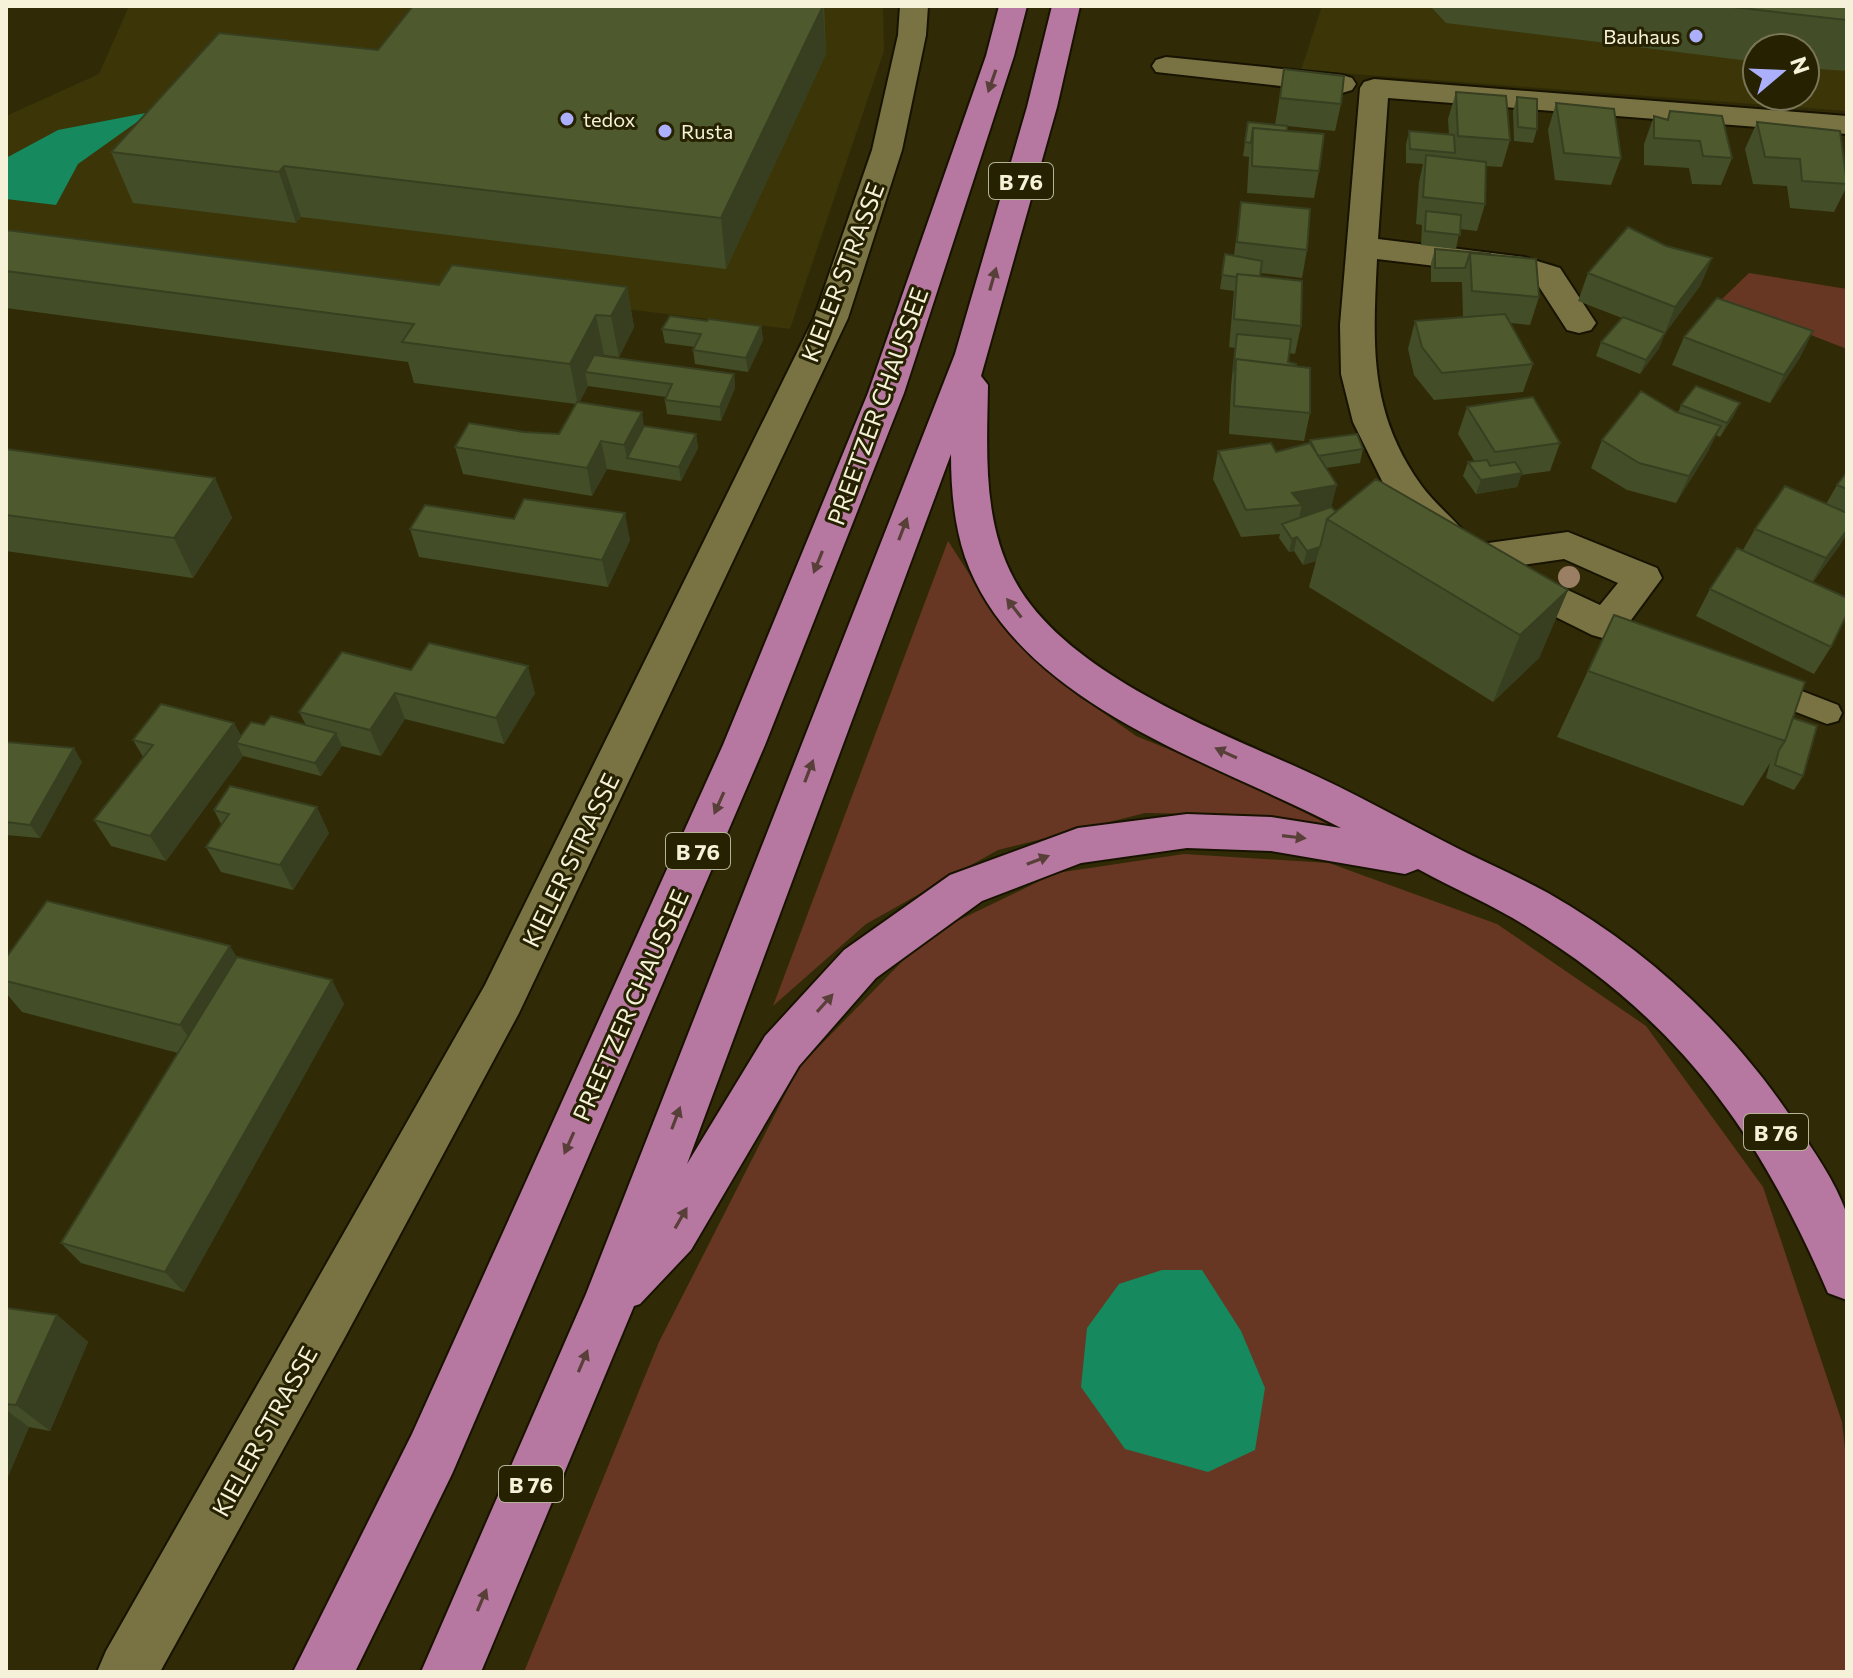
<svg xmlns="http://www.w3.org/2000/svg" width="1853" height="1678" viewBox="0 0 1853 1678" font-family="Commissioner,sans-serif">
	<rect width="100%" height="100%" fill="#302b06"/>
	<path fill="#3b3508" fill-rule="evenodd" d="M 129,6 L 883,6 L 884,51 L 790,329 L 377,279 L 6,239 L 6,116 L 99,74 Z
		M 1322,6 L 1847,6 L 1847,111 L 1301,70 ZM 1757,48 L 1805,48 L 1805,96 L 1757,96 Z"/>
	<path fill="#673724" d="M 1749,273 L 1847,289 L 1847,349 L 1721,300 Z
		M 948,541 L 1002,625 L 1060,682 L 1136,736 L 1215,768 L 1332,826 L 1254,815 L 1145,813 L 998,850 L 866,924 L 773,1006 Z
		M 1184,854 L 1329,863 L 1497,924 L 1646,1026 L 1763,1187 L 1842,1422 L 1847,1468 L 1847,1672 L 524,1672 L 659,1342 L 799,1067 L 928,935 L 1056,873 Z"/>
	<path fill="#16895e" d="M 151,112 L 78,164 L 56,205 L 6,199 L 6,158 L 58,130 Z
		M 1162,1270 L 1202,1270 L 1241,1331 L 1265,1388 L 1255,1450 L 1208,1472 L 1125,1449 L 1081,1387 L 1087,1328 L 1119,1284 Z"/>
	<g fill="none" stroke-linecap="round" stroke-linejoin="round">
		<defs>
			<path id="lane" d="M 1758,674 L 1838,705 L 1842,713 L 1838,721 L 1827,724 L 1747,693 L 1743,685 L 1747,677 Z"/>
			<path id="street" d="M 900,6 L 928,6 L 926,35 L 902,150 L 848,318 L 519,1013 L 344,1339 L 160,1672 L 97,1672 L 106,1651 L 485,985 L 814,318 L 872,150 L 898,35 Z
				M 1166,57 L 1342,75 L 1352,78 L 1356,84 L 1352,90 L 1342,93 L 1156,72 L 1152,66 L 1156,60 Z
				M 1374,79 L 1847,116 L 1847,134 L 1388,98 L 1378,239 L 1524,257 L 1560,268 L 1596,323 L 1591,330 L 1579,333 L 1567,330 L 1536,282 L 1519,276 L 1377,259 C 1373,343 1368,411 1421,485 C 1436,506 1460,523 1474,545 L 1568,532 L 1657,568 L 1662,578 L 1620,635 L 1606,639 L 1592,635 L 1497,588 L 1492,578 L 1497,569 L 1471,572 L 1457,568 L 1452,558 L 1442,555 L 1424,539 L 1387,491 L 1353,422 L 1341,374 L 1340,325 L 1360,88 L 1364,82 ZM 1564,559 L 1618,583 L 1600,605 L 1516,566 Z"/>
			<path id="highway" d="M 999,6 L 1027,6 L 1014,56 L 904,393 L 765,745 L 452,1474 L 355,1672 L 293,1672 L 412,1434 L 723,745 L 868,393 L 986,56 Z
				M 1052,6 L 1080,6 L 1057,107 L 981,376 L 988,385 C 987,449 982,520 1014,579 C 1063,671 1208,727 1299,768 C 1353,792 1404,821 1457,848 C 1487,863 1519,877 1548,893 C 1648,950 1732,1028 1795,1123 C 1813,1150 1835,1181 1846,1212 C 1852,1230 1847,1279 1847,1300 L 1828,1293 C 1758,1130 1678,1020 1526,926 C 1491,904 1454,889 1418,869 L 1405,874 L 1271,851 L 1187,848 L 1081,863 L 982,901 L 876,978 L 799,1066 L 691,1250 L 640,1304 L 634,1306 L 481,1672 L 421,1672 L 586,1294 L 955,354 L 1027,107 ZM 951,454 C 951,489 954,524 965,557 C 1017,705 1215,762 1341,828 L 1271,817 L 1187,814 L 1078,828 L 950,875 L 844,950 L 765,1036 L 687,1164 Z"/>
		</defs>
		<use href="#lane" stroke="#171300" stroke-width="4"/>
		<use href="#street" stroke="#171300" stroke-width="4"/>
		<use href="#highway" stroke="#171300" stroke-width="4"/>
		<use href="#lane" fill="#797343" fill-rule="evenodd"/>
		<use href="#street" fill="#797343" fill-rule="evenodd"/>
		<use href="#highway" fill="#b678a0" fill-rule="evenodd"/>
	</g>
	<circle fill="#9b7f64" cx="1569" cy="577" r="11"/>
	<path fill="#434d28" d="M 413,6 L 824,6 L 826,54 L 726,269 L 301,217 L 296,223 L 133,203 L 111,152 L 378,50 Z
		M 1430,6 L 1847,6 L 1847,71 L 1805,68 L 1805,48 L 1757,48 L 1757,62 L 1446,23 Z
		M 1284,69 L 1341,104 L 1335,131 L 1287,126 L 1287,131 L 1319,171 L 1314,198 L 1247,193 L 1249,157 L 1243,156 L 1248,122 L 1275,125 Z
		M 1456,92 L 1510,140 L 1502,167 L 1486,166 L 1485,204 L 1477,231 L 1460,229 L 1456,249 L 1421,245 L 1422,225 L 1416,224 L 1419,182 L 1423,164 L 1406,163 L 1406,145 L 1409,131 L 1449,135 L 1448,119 Z
		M 1517,97 L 1537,129 L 1533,143 L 1514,141 L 1513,111 Z
		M 1556,103 L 1621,158 L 1611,185 L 1555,180 L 1548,130 Z
		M 1670,111 L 1732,158 L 1721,185 L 1692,184 L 1689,168 L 1644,165 L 1644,144 L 1654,116 L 1667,119 Z
		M 1757,122 L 1847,180 L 1847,186 L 1834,212 L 1790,208 L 1787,186 L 1753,184 L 1745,149 Z
		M 1241,202 L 1307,250 L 1302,278 L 1261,273 L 1260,276 L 1301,326 L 1295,354 L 1289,353 L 1288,362 L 1296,366 L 1310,413 L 1304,441 L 1229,434 L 1231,386 L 1235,348 L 1229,347 L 1234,291 L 1220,289 L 1225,254 L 1234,255 Z
		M 6,230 L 439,285 L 627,287 L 634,327 L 619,357 L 604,355 L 603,357 L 734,374 L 735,388 L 721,421 L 667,414 L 665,400 L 666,397 L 588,386 L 579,402 L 644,426 L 696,434 L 698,448 L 681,481 L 607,469 L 592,496 L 463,474 L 455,447 L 524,432 L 559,434 L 576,404 L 414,383 L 408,362 L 6,308 Z
		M 1666,246 L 1712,258 L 1700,286 L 1665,333 L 1659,348 L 1640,374 L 1596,356 L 1601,342 L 1622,318 L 1578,301 L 1588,273 Z
		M 1435,249 L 1490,254 L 1539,297 L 1530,325 L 1510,323 L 1533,364 L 1523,392 L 1434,400 L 1414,375 L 1408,349 L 1415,321 L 1463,317 L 1462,282 L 1431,282 L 1431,263 Z
		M 707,321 L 761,326 L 763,340 L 748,372 L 695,364 L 693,350 L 695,347 L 665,343 L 662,329 Z
		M 1813,331 L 1799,359 L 1770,403 L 1672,365 L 1684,337 Z
		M 1740,403 L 1733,417 L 1720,437 L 1716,435 L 1707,453 L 1676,503 L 1627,490 L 1591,468 L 1602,440 L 1678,413 L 1681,405 Z
		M 1467,407 L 1560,443 L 1550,471 L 1521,475 L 1517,487 L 1476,494 L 1463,476 L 1468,462 L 1475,462 L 1458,434 Z
		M 1310,440 L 1363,449 L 1360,463 L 1326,468 L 1331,508 L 1336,512 L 1568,590 L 1539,658 L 1493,702 L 1309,587 L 1316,561 L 1303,565 L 1294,551 L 1289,552 L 1279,538 L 1280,534 L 1241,537 L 1213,479 L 1218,451 L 1276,452 L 1309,444 Z
		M 6,449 L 215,478 L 232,518 L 193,578 L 6,551 Z
		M 1847,472 L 1847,533 L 1840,545 L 1813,582 L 1831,647 L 1814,674 L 1696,616 L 1710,589 L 1743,550 L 1755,529 L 1826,504 L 1837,485 Z
		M 410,529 L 630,540 L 608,587 L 419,557 Z
		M 1614,615 L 1793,718 L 1803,776 L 1794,790 L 1766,778 L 1770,763 L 1743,806 L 1557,737 Z
		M 411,670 L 535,693 L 504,744 L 405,719 L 381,756 L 342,746 L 321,776 L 243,756 L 166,861 L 111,846 L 94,820 L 143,757 L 133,740 L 234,723 L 241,736 L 264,725 L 306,725 L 299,712 Z
		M 6,742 L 82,762 L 40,838 L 6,835 Z
		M 214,810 L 329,833 L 293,890 L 221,872 L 206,847 L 221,824 Z
		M 237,957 L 344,1004 L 184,1292 L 81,1263 L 61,1243 L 178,1053 L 22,1012 L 6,993 L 6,958 Z
		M 6,1308 L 57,1315 L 88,1342 L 50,1431 L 29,1427 L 6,1481 Z"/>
	<path fill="#373f20" d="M 823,6 L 826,54 L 726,269 L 721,218 Z
		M 284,166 L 301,217 L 296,223 L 279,172 Z
		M 1712,258 L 1700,286 L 1664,335 L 1675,307 Z
		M 627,287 L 634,327 L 619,357 L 611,316 Z
		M 596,315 L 604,355 L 594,374 L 585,372 L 588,386 L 578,405 L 570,364 Z
		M 761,326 L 763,340 L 748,372 L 746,358 Z
		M 1813,331 L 1799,359 L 1770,403 L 1784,375 Z
		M 1665,333 L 1659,348 L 1640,374 L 1646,360 Z
		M 734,374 L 735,388 L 721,421 L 720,407 Z
		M 1740,403 L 1733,417 L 1720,437 L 1727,423 Z
		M 642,412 L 646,440 L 627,458 L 624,445 Z
		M 1721,426 L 1707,453 L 1676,503 L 1689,476 Z
		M 696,434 L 698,448 L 681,481 L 679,467 Z
		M 601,441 L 607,469 L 592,496 L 587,468 Z
		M 1522,473 L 1517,487 L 1476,494 L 1481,480 Z
		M 215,478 L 232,518 L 193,578 L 174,538 Z
		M 1337,485 L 1330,512 L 1299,518 L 1302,505 L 1292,493 Z
		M 625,513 L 630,540 L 608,587 L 602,560 Z
		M 1847,530 L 1847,533 L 1840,545 L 1810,585 L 1826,558 Z
		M 1297,537 L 1294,551 L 1289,552 L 1292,539 Z
		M 1320,547 L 1316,561 L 1303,565 L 1307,551 Z
		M 1568,590 L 1539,658 L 1493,702 L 1520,635 Z
		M 528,666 L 535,693 L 504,744 L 496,718 Z
		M 395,693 L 405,719 L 381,756 L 370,730 Z
		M 234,723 L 245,745 L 236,743 L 243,756 L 166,861 L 150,836 Z
		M 336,733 L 342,746 L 321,776 L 315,763 Z
		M 74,748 L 82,762 L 40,838 L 30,825 Z
		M 317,807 L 329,833 L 293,890 L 280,865 Z
		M 230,946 L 252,981 L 204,1059 L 180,1025 Z
		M 332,980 L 344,1004 L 184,1292 L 165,1272 Z
		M 57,1315 L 88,1342 L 50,1431 L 16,1405 Z
		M 6,1410 L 29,1427 L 6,1481 Z"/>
	<path fill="#4e5a2e" stroke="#373f20" stroke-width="2" d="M 413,6 L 823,6 L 721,218 L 284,166 L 279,172 L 111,152 L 219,33 L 378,50 Z
		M 1725,6 L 1847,6 L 1847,20 L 1837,19 Z
		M 1284,69 L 1344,76 L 1341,104 L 1280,98 Z
		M 1456,92 L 1506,96 L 1510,140 L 1458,136 Z
		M 1517,97 L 1537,99 L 1537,129 L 1518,127 Z
		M 1556,103 L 1614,109 L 1621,158 L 1564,153 Z
		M 1670,111 L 1722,116 L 1732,158 L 1703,156 L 1700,141 L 1654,138 L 1654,116 L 1668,120 Z
		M 1248,122 L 1287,126 L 1287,131 L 1253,128 L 1251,143 L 1245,142 Z
		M 1757,122 L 1840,131 L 1847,184 L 1802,181 L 1800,159 L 1765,157 Z
		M 1253,128 L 1324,134 L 1319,171 L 1252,166 Z
		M 1409,131 L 1454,135 L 1455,153 L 1410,149 Z
		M 1426,155 L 1486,162 L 1485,204 L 1423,197 Z
		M 1241,202 L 1310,209 L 1307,250 L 1237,242 Z
		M 1426,211 L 1461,215 L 1460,235 L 1425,231 Z
		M 1628,227 L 1666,246 L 1712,258 L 1675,307 L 1588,273 Z
		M 6,230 L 439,285 L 452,265 L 627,287 L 611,316 L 596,315 L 570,364 L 402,342 L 414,324 L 6,271 Z
		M 1435,249 L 1490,254 L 1490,255 L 1470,253 L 1465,268 L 1435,268 Z
		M 1470,253 L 1536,259 L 1539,297 L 1472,291 Z
		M 1225,254 L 1262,261 L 1260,276 L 1237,274 L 1237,277 L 1222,275 Z
		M 1237,274 L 1302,281 L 1301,326 L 1234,319 Z
		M 1717,298 L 1813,331 L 1784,375 L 1684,337 Z
		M 1505,314 L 1533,364 L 1442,373 L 1422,347 L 1415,321 Z
		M 670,316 L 707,321 L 709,319 L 761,326 L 746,358 L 693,350 L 701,334 L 662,329 Z
		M 1623,317 L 1665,333 L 1646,360 L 1601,342 Z
		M 1237,334 L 1291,339 L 1288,362 L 1296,364 L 1296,366 L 1236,359 L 1233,372 Z
		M 594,355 L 734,374 L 720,407 L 665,400 L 672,384 L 585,372 Z
		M 1236,359 L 1310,368 L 1310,413 L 1234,406 Z
		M 1696,386 L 1740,403 L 1727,423 L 1681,405 Z
		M 1641,391 L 1676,412 L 1721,426 L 1689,476 L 1639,463 L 1602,440 Z
		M 1533,397 L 1560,443 L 1495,452 L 1467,407 Z
		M 577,402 L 642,412 L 624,445 L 601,441 L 587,468 L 455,447 L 469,423 L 524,432 L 559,434 Z
		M 644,426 L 696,434 L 679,467 L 627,458 Z
		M 1357,434 L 1363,449 L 1318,456 L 1310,440 Z
		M 1271,443 L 1276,452 L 1310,443 L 1337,485 L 1292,493 L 1302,505 L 1246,510 L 1218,451 Z
		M 6,449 L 215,478 L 174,538 L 6,515 Z
		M 1487,460 L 1490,466 L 1515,462 L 1522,473 L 1481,480 L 1468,462 Z
		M 1847,472 L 1847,489 L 1837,485 Z
		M 1376,479 L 1568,590 L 1520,635 L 1327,519 Z
		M 1785,486 L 1847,513 L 1847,530 L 1826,558 L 1755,529 Z
		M 524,499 L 625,513 L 602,560 L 410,529 L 425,505 L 514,519 Z
		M 1331,507 L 1336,512 L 1327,519 L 1320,547 L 1307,551 L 1297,537 L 1292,539 L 1282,524 Z
		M 1737,548 L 1847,598 L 1847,614 L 1831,647 L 1710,589 Z
		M 1614,615 L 1805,682 L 1785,741 L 1588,671 Z
		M 429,643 L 528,666 L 496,718 L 395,693 L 370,730 L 299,712 L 342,652 L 411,670 Z
		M 161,704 L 234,723 L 150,836 L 94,820 L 153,745 L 133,740 Z
		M 271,716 L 336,733 L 315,763 L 236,743 L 251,722 L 264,725 Z
		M 1793,718 L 1817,726 L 1803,776 L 1775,765 L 1779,750 L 1785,741 Z
		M 6,742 L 74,748 L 30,825 L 6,822 Z
		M 230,786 L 317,807 L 280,865 L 206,847 L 229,814 L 214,810 Z
		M 47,901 L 230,946 L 180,1025 L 6,981 L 6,958 Z
		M 237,957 L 332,980 L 165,1272 L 61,1243 Z
		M 6,1308 L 57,1315 L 16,1405 L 6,1404 Z"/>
	<defs><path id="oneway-solid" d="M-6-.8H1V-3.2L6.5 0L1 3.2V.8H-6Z" transform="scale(2)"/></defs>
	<g fill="#583f38">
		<use href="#oneway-solid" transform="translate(992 81) rotate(109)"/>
		<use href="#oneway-solid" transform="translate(993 279) rotate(-74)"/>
		<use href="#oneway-solid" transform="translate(903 529) rotate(-69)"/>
		<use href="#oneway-solid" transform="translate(818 562) rotate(112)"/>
		<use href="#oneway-solid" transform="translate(1014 608) rotate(-128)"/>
		<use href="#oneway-solid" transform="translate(1226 753) rotate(-155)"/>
		<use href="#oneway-solid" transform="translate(809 771) rotate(-69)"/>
		<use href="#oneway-solid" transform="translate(719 803) rotate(114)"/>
		<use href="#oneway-solid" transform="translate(1294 837) rotate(7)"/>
		<use href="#oneway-solid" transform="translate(1038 860) rotate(-21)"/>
		<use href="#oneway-solid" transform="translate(825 1003) rotate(-48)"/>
		<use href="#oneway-solid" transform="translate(676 1118) rotate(-69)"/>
		<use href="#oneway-solid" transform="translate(569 1143) rotate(114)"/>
		<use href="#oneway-solid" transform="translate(681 1218) rotate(-60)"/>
		<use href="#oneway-solid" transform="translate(583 1361) rotate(-67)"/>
		<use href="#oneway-solid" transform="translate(482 1600) rotate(-67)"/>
	</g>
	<g fill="#acaffb" stroke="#262100" stroke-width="3">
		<circle cx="1696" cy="36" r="8"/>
		<circle cx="567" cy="119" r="8"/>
		<circle cx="665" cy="131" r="8"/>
	</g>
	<g text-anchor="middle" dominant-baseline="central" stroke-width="6" stroke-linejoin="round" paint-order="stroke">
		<g font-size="20" fill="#f5f2d9" stroke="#262100" text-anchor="start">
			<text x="1680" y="36" text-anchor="end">Bauhaus</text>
			<text x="583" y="119">tedox</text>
			<text x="681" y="131">Rusta</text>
		</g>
		<g fill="#262100" stroke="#b7b398" stroke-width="2">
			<rect x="989" y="163" width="64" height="36" rx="6"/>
			<rect x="666" y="833" width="64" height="36" rx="6"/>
			<rect x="1744" y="1114" width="64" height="36" rx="6"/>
			<rect x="499" y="1466" width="64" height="36" rx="6"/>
		</g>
		<g font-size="22" font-weight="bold" fill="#f5f2d9">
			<text x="1021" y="181">B 76</text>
			<text x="698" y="851">B 76</text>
			<text x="1776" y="1132">B 76</text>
			<text x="531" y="1484">B 76</text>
		</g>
		<g font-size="24" fill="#f5f2d9" stroke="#262100">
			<text transform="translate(842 272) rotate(-69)">KIELER STRASSE</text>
			<text transform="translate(877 406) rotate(-70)">PREETZER CHAUSSEE</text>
			<text transform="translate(570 860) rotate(-64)">KIELER STRASSE</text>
			<text transform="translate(630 1005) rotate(-66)">PREETZER CHAUSSEE</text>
			<text transform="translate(264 1431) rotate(-61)">KIELER STRASSE</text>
		</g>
	</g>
	<rect width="1853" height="1678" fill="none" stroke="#f5f2d9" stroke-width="16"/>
	<g transform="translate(1781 72) rotate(71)"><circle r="38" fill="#262100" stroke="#797557" stroke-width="2"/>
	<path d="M0-6L14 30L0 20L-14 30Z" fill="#acaffb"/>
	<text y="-12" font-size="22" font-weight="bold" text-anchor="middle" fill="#f5f2d9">N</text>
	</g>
</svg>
